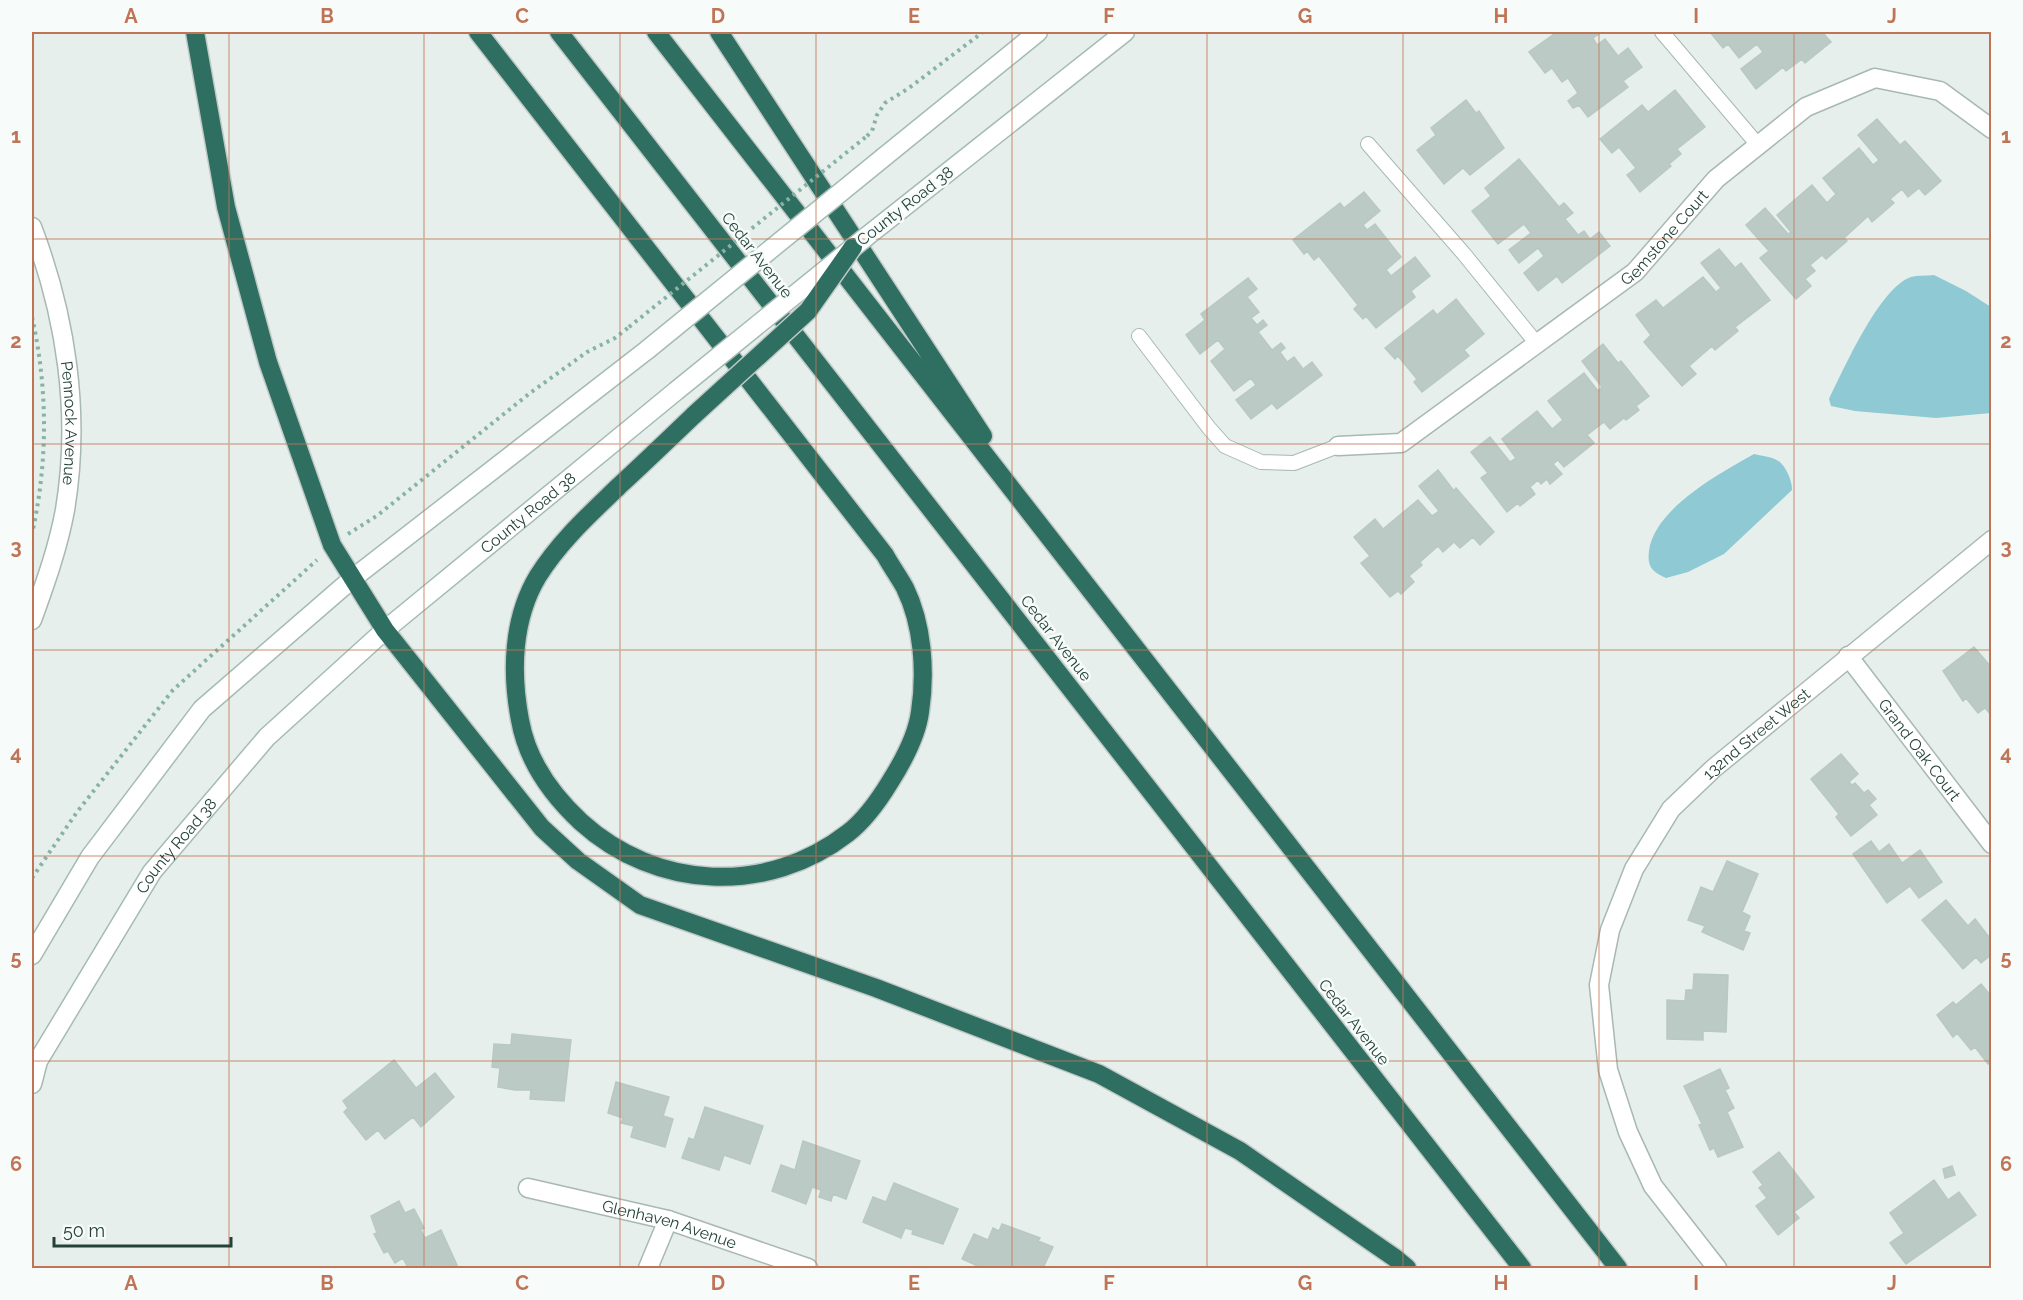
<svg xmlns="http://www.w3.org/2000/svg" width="2023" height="1300" viewBox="0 0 2023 1300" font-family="Raleway,sans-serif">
	<rect width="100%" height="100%" fill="#e6efeb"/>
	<path fill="#8ec9d4" d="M 1934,275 L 1966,291 L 1991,307 L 1991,413 L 1936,418 L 1855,411 L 1831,406 L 1829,399 C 1844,369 1879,288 1911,277 C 1917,275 1927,276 1934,275 Z
		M 1754,454 C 1773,458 1781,457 1789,476 C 1791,482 1792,485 1792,490 L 1724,554 L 1688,572 L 1666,578 C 1652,572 1647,567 1649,551 C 1654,509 1720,473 1754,454 Z"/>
	<path fill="#bbcac4" stroke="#b8c9c2" stroke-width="1.5" d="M 1557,32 L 1602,32 L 1593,38 L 1597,45 L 1605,39 L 1618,56 L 1628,48 L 1642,67 L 1623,81 L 1628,87 L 1588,117 L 1579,105 L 1573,108 L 1568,101 L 1578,93 L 1568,78 L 1562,82 L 1552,68 L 1545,73 L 1529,52 Z
		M 1710,32 L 1822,32 L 1831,42 L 1805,63 L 1802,59 L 1786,71 L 1783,67 L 1756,89 L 1741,69 L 1763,52 L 1757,44 L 1739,58 L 1728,44 L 1723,48 Z
		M 1675,90 L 1705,127 L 1677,149 L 1681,154 L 1669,164 L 1671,166 L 1640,192 L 1627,175 L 1636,168 L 1619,147 L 1612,153 L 1600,139 L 1642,105 L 1648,112 Z
		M 1466,100 L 1476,113 L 1479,111 L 1504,148 L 1470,175 L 1463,168 L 1444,184 L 1417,150 L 1436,135 L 1431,128 Z
		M 1877,119 L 1900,145 L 1905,141 L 1941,181 L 1925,195 L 1919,188 L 1908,197 L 1902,189 L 1890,199 L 1894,203 L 1872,222 L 1868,216 L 1844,238 L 1847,241 L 1826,259 L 1822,255 L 1810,265 L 1815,271 L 1805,279 L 1811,286 L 1796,299 L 1760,258 L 1769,251 L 1746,225 L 1765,208 L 1788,234 L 1791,232 L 1777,215 L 1812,185 L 1827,203 L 1836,194 L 1823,178 L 1859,148 L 1873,165 L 1879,160 L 1858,135 Z
		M 1519,159 L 1559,207 L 1564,203 L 1573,213 L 1565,219 L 1578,235 L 1584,231 L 1590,239 L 1599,232 L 1610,246 L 1562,283 L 1557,276 L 1538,291 L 1524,273 L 1544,256 L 1538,248 L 1519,263 L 1509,250 L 1531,233 L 1524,224 L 1498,244 L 1472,211 L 1491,196 L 1485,188 Z
		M 1364,192 L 1380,211 L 1363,225 L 1367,230 L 1375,224 L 1401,257 L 1386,270 L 1391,276 L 1415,257 L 1430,276 L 1411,291 L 1415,297 L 1376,328 L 1366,316 L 1363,319 L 1354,309 L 1358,305 L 1319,256 L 1314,260 L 1307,251 L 1304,254 L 1293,240 L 1340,203 L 1344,208 Z
		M 1719,249 L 1735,268 L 1741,263 L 1770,300 L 1735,327 L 1738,331 L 1715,350 L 1712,346 L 1689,366 L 1696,374 L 1682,386 L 1644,342 L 1651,335 L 1636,315 L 1656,300 L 1663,308 L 1703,277 L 1716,292 L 1721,288 L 1701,263 Z
		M 1248,278 L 1257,289 L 1247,297 L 1259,312 L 1251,318 L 1257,325 L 1263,320 L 1267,325 L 1258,332 L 1272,350 L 1281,343 L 1285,348 L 1280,352 L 1287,362 L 1294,357 L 1303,369 L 1312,362 L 1322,375 L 1277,409 L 1272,403 L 1251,419 L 1236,400 L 1256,385 L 1251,378 L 1234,391 L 1211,361 L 1225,349 L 1218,340 L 1200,354 L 1186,335 L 1205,320 L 1201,314 Z
		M 1456,299 L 1484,334 L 1464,350 L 1469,356 L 1422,392 L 1414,382 L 1417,379 L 1398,356 L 1395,359 L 1385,348 L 1433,310 L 1437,315 Z
		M 1603,344 L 1618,363 L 1621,361 L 1649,396 L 1636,406 L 1639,410 L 1626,420 L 1624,418 L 1610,429 L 1604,422 L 1587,435 L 1594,443 L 1564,467 L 1558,460 L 1553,464 L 1562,474 L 1550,484 L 1547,479 L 1541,484 L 1538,480 L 1530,487 L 1535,494 L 1520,506 L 1518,503 L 1507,512 L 1481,478 L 1488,473 L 1471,452 L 1490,437 L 1510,462 L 1516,458 L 1502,439 L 1537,411 L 1552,429 L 1563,420 L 1548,401 L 1584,373 L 1598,391 L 1602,387 L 1582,361 Z
		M 1438,470 L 1454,491 L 1456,488 L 1494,532 L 1480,545 L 1473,537 L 1460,548 L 1454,542 L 1443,552 L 1438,546 L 1420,562 L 1422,565 L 1409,576 L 1414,582 L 1401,594 L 1398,591 L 1390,597 L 1361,563 L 1370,556 L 1354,537 L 1375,519 L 1383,529 L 1418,500 L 1432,516 L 1439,511 L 1419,486 Z
		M 1974,647 L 1992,668 L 1992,716 L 1985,708 L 1978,713 L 1966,698 L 1963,701 L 1943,671 Z
		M 1841,754 L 1858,774 L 1849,782 L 1852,785 L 1855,783 L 1864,793 L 1868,790 L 1876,799 L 1869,805 L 1877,815 L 1851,836 L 1836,817 L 1839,814 L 1811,779 Z
		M 1871,841 L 1879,852 L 1889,844 L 1902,863 L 1920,850 L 1942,882 L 1919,898 L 1910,886 L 1887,903 L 1853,854 Z
		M 1727,861 L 1758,874 L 1742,912 L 1750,916 L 1744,931 L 1750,933 L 1743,950 L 1702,932 L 1705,926 L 1688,920 L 1701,887 L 1713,892 Z
		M 1946,900 L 1968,926 L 1975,919 L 1992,941 L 1992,954 L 1981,963 L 1976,957 L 1963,969 L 1922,920 Z
		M 1694,974 L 1728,975 L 1726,1032 L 1703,1031 L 1703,1040 L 1667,1039 L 1667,1000 L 1685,1001 L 1686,990 L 1693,990 Z
		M 1981,984 L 1992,997 L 1992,1061 L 1988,1064 L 1975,1047 L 1971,1050 L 1957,1033 L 1953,1037 L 1937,1015 L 1953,1002 L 1956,1005 Z
		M 512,1034 L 571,1040 L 564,1101 L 530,1099 L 531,1090 L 515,1090 L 498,1087 L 500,1068 L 492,1067 L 494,1044 L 511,1045 Z
		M 394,1060 L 416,1088 L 435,1073 L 454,1097 L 421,1127 L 413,1117 L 385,1139 L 378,1130 L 366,1140 L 344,1112 L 348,1108 L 343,1101 Z
		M 1720,1069 L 1729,1088 L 1725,1090 L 1734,1108 L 1727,1112 L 1743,1147 L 1718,1157 L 1714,1148 L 1710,1150 L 1699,1125 L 1702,1124 L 1684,1086 Z
		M 616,1082 L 669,1097 L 663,1116 L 673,1119 L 665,1147 L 631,1137 L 634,1126 L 621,1123 L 623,1118 L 608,1113 Z
		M 705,1107 L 763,1126 L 750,1164 L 724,1155 L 719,1170 L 682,1158 L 689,1138 L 694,1140 Z
		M 803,1141 L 860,1161 L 846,1199 L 833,1194 L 831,1201 L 819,1197 L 821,1190 L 812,1187 L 806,1204 L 772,1191 L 781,1165 L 795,1170 Z
		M 1779,1152 L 1814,1197 L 1794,1212 L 1799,1218 L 1778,1235 L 1756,1206 L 1767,1198 L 1759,1188 L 1763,1185 L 1753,1172 Z
		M 1952,1166 L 1955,1175 L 1945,1178 L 1943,1169 Z
		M 1934,1180 L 1948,1200 L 1959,1192 L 1976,1215 L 1906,1264 L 1890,1243 L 1904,1233 L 1890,1213 Z
		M 894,1183 L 958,1209 L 943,1244 L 912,1234 L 913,1230 L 905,1228 L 901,1238 L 863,1222 L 873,1197 L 886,1202 Z
		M 399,1201 L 405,1213 L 414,1209 L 424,1228 L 421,1230 L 425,1238 L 441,1230 L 457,1265 L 450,1268 L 408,1268 L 403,1258 L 395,1263 L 388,1251 L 384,1253 L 374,1234 L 377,1233 L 371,1216 Z
		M 1002,1224 L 1040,1238 L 1038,1241 L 1053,1247 L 1043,1268 L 982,1268 L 962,1259 L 974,1234 L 988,1240 L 993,1228 L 999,1231 Z"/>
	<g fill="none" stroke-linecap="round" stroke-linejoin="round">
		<defs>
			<path id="service" d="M 1662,32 L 1758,145
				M 1368,144 L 1464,254 L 1537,344
				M 1139,336 L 1209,428 L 1225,446 L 1261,462 L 1294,463 L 1338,446"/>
			<g id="minor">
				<path id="s1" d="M 1338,446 L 1401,443 L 1635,272 L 1716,179 L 1806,107 L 1875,78 L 1940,91 L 1992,129"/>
				<path id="s2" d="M 1848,656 L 1992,844"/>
				<path id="s3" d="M 528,1188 L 668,1220 L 808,1268"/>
				<path d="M 648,1268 L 668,1220"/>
				<path id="s4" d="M 1717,1268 L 1653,1186 L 1628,1132 L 1608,1070 L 1599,985 L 1610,930 L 1634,869 L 1671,809 L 1714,768 L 1992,540"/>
			</g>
			<g id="tertiary">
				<path id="s5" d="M 32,227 C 66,316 81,414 65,510 C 58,548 45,584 32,620"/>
			</g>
			<g id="secondary">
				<path d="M 884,157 L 1038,32"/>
				<path d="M 866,237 L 1125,32"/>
				<path d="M 32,955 L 90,857 L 202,709 L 352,579 L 647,350"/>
				<path id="s6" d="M 32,1084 L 38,1061 L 152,872 L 267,737 L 385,630 L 676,391"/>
			</g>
			<path id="motorway" d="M 195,32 L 226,207 L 268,362 L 332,545 L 385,630 L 542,828 L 578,861 L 640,905 L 876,988 L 1099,1074 L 1240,1151 L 1395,1258 L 1407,1268
				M 478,32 L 885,555 C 891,566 899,577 905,588 C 923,625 926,672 920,712 C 917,735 902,763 890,782 C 879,800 865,820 848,833 C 767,896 656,890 581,822 C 552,795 527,760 520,720 C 511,673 512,619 538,576 C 560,541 589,515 619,486 C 644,463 669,439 694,415
				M 559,32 L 1522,1268
				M 656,32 L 1618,1268
				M 719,32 L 983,436"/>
		</defs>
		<use href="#service" stroke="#a8b8b2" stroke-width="16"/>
		<use href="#minor" stroke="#a8b8b2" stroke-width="21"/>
		<use href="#tertiary" stroke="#a8b8b2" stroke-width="21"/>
		<use href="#secondary" stroke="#a4bbb3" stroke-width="21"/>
		<use href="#motorway" stroke="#c2cac8" stroke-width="21"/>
		<path stroke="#86b3a5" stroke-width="4" stroke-dasharray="3 4.5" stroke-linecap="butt" d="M 867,136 L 872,131 L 877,115 L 885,103 L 909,88 L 983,32
			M 32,317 C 48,389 48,462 32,534
			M 348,534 L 378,515 L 530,393 L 587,352 L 615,338 L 629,327
			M 32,878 L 77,812 L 173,690 L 317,560"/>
		<use href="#service" stroke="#fff" stroke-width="14"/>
		<use href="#minor" stroke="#fff" stroke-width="18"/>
		<use href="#tertiary" stroke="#fff" stroke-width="18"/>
		<use href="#secondary" stroke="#fff" stroke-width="18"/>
		<use href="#motorway" stroke="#2f6f62" stroke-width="18"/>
		<defs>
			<path id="secondary-bridge" d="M 647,350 L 884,157
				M 676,391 L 866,237"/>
			<path id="motorway-bridge" d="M 694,415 L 808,311 L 853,247"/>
		</defs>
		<use href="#secondary-bridge" stroke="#a4bbb3" stroke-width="21" stroke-linecap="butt"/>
		<use href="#motorway-bridge" stroke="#c2cac8" stroke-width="21" stroke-linecap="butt"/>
		<path stroke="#86b3a5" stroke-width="4" stroke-dasharray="3 4.5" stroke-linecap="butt" d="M 629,327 L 867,136"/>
		<use href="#secondary-bridge" stroke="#fff" stroke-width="18"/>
		<use href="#motorway-bridge" stroke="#2f6f62" stroke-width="18"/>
	</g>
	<path fill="none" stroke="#c07456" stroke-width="1.5" stroke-opacity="0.55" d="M 229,32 L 229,1268M 424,32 L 424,1268M 620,32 L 620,1268M 816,32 L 816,1268M 1012,32 L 1012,1268M 1207,32 L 1207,1268M 1403,32 L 1403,1268M 1599,32 L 1599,1268M 1794,32 L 1794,1268M 32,239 L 1992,239M 32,444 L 1992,444M 32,650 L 1992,650M 32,856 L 1992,856M 32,1061 L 1992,1061"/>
	<g text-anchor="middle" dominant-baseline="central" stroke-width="5" stroke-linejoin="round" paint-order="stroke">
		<g font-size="16" fill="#24423a" stroke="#f7fbf9">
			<text transform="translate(905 206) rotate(-38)">County Road 38</text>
			<text stroke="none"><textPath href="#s1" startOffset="398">Gemstone Court</textPath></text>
			<text transform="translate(757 255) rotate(52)">Cedar Avenue</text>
			<text stroke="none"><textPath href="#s5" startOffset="201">Pennock Avenue</textPath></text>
			<text stroke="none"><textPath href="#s6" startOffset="766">County Road 38</textPath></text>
			<text transform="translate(1056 638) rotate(52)">Cedar Avenue</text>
			<text stroke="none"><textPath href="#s4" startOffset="620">132nd Street West</textPath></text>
			<text stroke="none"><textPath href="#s2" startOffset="118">Grand Oak Court</textPath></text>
			<text stroke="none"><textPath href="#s6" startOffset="280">County Road 38</textPath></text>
			<text transform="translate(1354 1022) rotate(52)">Cedar Avenue</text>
			<text stroke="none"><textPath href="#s3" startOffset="146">Glenhaven Avenue</textPath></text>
		</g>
	</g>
	<rect width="2023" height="1300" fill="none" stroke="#f7fbf9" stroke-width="66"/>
	<path d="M54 1237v9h177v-9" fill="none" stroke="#24423a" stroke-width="3"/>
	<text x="63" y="1237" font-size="18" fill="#24423a" stroke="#f7fbf9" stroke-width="4.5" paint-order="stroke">50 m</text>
	<rect x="33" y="33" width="1957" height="1234" fill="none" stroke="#c07456" stroke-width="2"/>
	<g font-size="20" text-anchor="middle" font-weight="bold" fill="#c07456">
		<text x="131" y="23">A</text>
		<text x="327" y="23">B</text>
		<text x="522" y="23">C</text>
		<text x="718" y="23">D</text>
		<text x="914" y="23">E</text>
		<text x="1109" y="23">F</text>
		<text x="1305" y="23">G</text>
		<text x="1501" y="23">H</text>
		<text x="1696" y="23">I</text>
		<text x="1892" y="23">J</text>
		<text x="16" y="143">1</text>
		<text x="2006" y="143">1</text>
		<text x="16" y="348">2</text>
		<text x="2006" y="348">2</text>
		<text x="16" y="554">3</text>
		<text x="2006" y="554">3</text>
		<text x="16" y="760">4</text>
		<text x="2006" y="760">4</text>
		<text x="16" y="965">5</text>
		<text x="2006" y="965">5</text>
		<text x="16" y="1171">6</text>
		<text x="2006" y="1171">6</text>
		<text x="131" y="1290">A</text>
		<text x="327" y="1290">B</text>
		<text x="522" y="1290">C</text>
		<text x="718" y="1290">D</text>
		<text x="914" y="1290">E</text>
		<text x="1109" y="1290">F</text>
		<text x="1305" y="1290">G</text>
		<text x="1501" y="1290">H</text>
		<text x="1696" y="1290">I</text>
		<text x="1892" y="1290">J</text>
	</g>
</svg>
